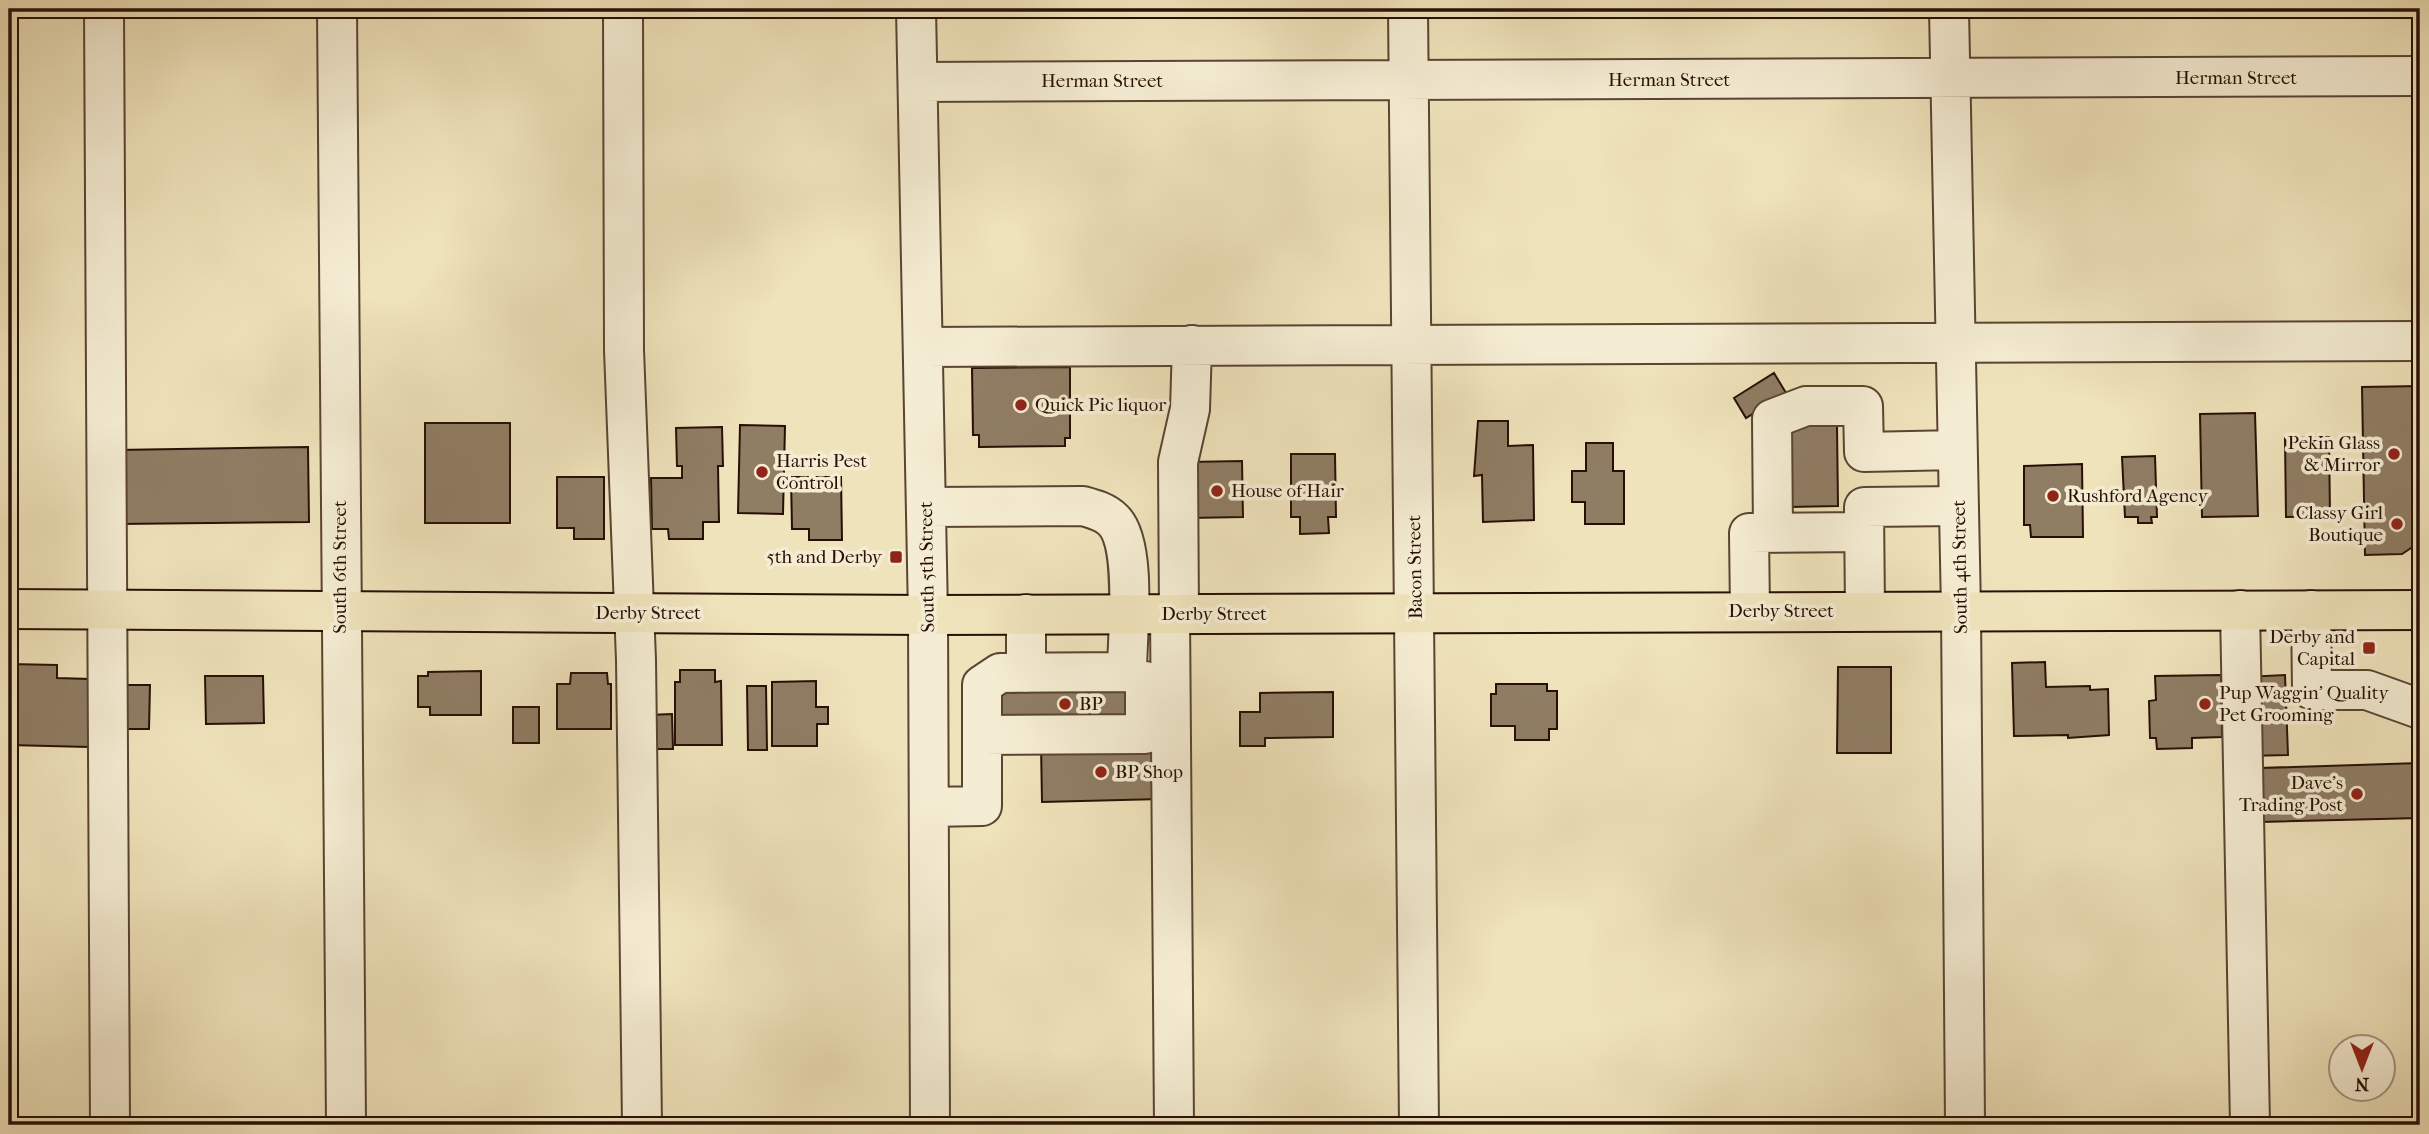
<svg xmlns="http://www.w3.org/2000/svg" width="2429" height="1134" viewBox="0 0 2429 1134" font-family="'IM FELL French Canon',serif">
	<rect width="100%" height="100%" fill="#efe3bb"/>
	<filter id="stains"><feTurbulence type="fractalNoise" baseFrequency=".00286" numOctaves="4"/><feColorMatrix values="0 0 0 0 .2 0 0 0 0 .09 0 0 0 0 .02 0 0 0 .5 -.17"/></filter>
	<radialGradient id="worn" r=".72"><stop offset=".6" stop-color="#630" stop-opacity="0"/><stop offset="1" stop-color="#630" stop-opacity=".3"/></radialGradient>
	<path fill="#8f7d64" stroke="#280f05" stroke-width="2" d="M 1070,367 L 1070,438 L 1065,438 L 1065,446 L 979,447 L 979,435 L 973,435 L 972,368 Z
		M 1774,373 L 1786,393 L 1746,418 L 1734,398 Z
		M 2420,386 L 2420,542 L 2402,554 L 2365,555 L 2362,387 Z
		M 2255,413 L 2258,516 L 2202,517 L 2200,414 Z
		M 1478,421 L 1508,421 L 1508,446 L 1533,445 L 1534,520 L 1483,522 L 1482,475 L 1474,476 Z
		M 425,423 L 510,423 L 510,523 L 425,523 Z
		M 740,425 L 785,426 L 783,514 L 738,513 Z
		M 1788,426 L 1837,426 L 1838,506 L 1789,507 Z
		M 722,427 L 723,466 L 718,466 L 719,522 L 703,522 L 703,539 L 669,539 L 668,529 L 652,529 L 651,478 L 682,478 L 682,466 L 677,466 L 676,428 Z
		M 2329,437 L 2330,516 L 2286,517 L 2285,438 Z
		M 1586,443 L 1613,443 L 1613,471 L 1624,471 L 1624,524 L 1585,524 L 1585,502 L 1572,502 L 1572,471 L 1586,471 Z
		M 308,447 L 309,522 L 118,524 L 117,450 Z
		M 1291,454 L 1335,454 L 1336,517 L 1328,517 L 1329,533 L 1300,534 L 1300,517 L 1291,517 Z
		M 2155,456 L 2157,517 L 2151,517 L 2152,523 L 2138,523 L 2138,517 L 2125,517 L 2122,457 Z
		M 1242,461 L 1243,517 L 1189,518 L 1188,462 Z
		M 2082,464 L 2083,537 L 2031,537 L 2030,525 L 2024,525 L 2024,466 Z
		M 557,477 L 604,477 L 604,539 L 574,539 L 574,528 L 557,528 Z
		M 791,477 L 841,477 L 842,540 L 809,540 L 809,529 L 792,529 Z
		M 2045,662 L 2046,687 L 2090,686 L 2090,690 L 2108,689 L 2109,735 L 2068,738 L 2068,735 L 2014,736 L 2012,663 Z
		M 9,664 L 57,665 L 57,678 L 90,679 L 89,747 L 9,745 Z
		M 1838,667 L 1891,667 L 1891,753 L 1837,753 Z
		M 680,670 L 715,670 L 715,682 L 721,681 L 722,745 L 675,745 L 675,682 L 680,682 Z
		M 481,671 L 481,715 L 430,715 L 430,707 L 418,707 L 418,676 L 428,676 L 428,672 Z
		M 571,673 L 607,673 L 608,684 L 611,684 L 611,729 L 557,729 L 557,684 L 570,684 Z
		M 2221,675 L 2222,737 L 2192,738 L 2192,748 L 2157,749 L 2156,738 L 2150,738 L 2149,701 L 2156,700 L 2155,676 Z
		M 2285,675 L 2288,755 L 2247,756 L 2245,677 Z
		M 205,676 L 263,676 L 264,723 L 206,724 Z
		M 816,681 L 816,707 L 828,707 L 828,724 L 817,724 L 817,746 L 772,746 L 772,682 Z
		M 1136,684 L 1136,724 L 994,724 L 994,685 Z
		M 1496,684 L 1547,684 L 1547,691 L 1557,691 L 1557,729 L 1549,729 L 1549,740 L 1515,740 L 1515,726 L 1491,726 L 1491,694 L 1496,694 Z
		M 118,685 L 150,685 L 149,729 L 118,729 Z
		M 747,686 L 766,686 L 767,750 L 748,750 Z
		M 1333,692 L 1333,737 L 1265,738 L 1265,746 L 1240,746 L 1240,712 L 1260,712 L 1260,693 Z
		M 513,707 L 539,707 L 539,743 L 513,743 Z
		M 672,714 L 673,749 L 649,749 L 648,715 Z
		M 1159,743 L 1161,799 L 1042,802 L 1041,745 Z
		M 2420,763 L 2420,818 L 2261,822 L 2260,768 Z"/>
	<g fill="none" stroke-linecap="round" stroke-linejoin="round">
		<defs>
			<path id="minor" d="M 104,9 L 110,1125
				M 337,9 L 346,1125
				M 623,9 L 624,350 L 636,660 L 642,1125
				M 916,9 L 928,615 L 930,1125
				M 1408,9 L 1419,1125
				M 1949,9 L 1961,610 L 1965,1125
				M 918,82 L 2420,76
				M 923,347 L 2420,341
				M 926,507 L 1083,506 C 1094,509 1105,512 1113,520 C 1138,544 1127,637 1127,672 L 1000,673 L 982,685 L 982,806 L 929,807
				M 1773,533 L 1772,419 L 1806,406 L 1863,406 L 1864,452 L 1957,450
				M 1865,610 L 1864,507 L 1959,506
				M 2240,610 L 2250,1125
				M 2311,610 L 2312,690 L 2367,690 L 2420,709
				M 1750,611 L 1749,533 L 1864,532
				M 1026,614 L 1026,673
				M 1170,614 L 1174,1125
				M 1179,614 L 1178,462 L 1190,409 L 1192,345
				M 982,735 L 1145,734 L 1145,681"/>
			<path id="major" d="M 9,609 L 928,615 L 2420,610"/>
		</defs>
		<use href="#minor" stroke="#5a4432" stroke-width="42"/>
		<use href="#major" stroke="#280f05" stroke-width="42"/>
		<use href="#minor" stroke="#f5edd3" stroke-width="38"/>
		<use href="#major" stroke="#efe3bb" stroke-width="38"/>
	</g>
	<g fill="#8f2418" stroke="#f5edd3" stroke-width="2.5">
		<circle cx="1021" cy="405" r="7"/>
		<circle cx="2394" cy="454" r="7"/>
		<circle cx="762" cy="472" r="7"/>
		<circle cx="1217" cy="491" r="7"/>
		<circle cx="2053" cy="496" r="7"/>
		<circle cx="2397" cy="524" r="7"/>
		<rect x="889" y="550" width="14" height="14" rx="3.5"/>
		<rect x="2362" y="641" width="14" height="14" rx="3.5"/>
		<circle cx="1065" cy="704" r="7"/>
		<circle cx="2205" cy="704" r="7"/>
		<circle cx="1101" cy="772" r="7"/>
		<circle cx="2357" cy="794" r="7"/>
	</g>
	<g text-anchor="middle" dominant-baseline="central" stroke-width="7" stroke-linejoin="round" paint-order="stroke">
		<g font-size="19" fill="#280f05" stroke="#f5edd3">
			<text x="2236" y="78">Herman Street</text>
			<text x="1669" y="80">Herman Street</text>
			<text x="1102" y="81">Herman Street</text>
			<text transform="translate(340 567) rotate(-90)">South 6th Street</text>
			<text transform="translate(927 567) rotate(-91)">South 5th Street</text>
			<text transform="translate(1415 567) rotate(-91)">Bacon Street</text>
			<text transform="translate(1960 567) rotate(-91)">South 4th Street</text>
			<text x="1781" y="611">Derby Street</text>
			<text x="648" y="613">Derby Street</text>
			<text x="1214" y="614">Derby Street</text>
		</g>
		<g font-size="19" fill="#280f05" stroke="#f5edd3" text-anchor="start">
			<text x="1035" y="405">Quick Pic liquor</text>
			<text x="2380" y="443" text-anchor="end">Pekin Glass<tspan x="2380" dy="22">&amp; Mirror</tspan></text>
			<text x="776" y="461">Harris Pest<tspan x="776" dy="22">Control</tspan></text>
			<text x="1231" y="491">House of Hair</text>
			<text x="2067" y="496">Rushford Agency</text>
			<text x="2383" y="513" text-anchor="end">Classy Girl<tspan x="2383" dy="22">Boutique</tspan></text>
			<text x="882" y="557" text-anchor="end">5th and Derby</text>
			<text x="2355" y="637" text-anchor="end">Derby and<tspan x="2355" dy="22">Capital</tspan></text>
			<text x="2219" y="693">Pup Waggin' Quality<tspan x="2219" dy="22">Pet Grooming</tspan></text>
			<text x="1079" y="704">BP</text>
			<text x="1115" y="772">BP Shop</text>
			<text x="2343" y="783" text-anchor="end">Dave's<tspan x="2343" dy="22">Trading Post</tspan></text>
		</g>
	</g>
	<rect width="2429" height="1134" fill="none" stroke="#efe3bb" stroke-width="35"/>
	<rect x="10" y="10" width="2408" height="1113" fill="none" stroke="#280f05" stroke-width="3.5"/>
	<rect x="18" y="18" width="2394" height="1099" fill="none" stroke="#280f05" stroke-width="2"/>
	<g transform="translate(2362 1068) rotate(180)"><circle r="33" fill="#f5edd3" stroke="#a39481" stroke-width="2"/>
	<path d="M0-5L12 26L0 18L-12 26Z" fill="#8f2418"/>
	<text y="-10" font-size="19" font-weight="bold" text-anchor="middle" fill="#280f05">N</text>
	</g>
	<rect width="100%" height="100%" filter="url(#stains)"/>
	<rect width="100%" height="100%" fill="url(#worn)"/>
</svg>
